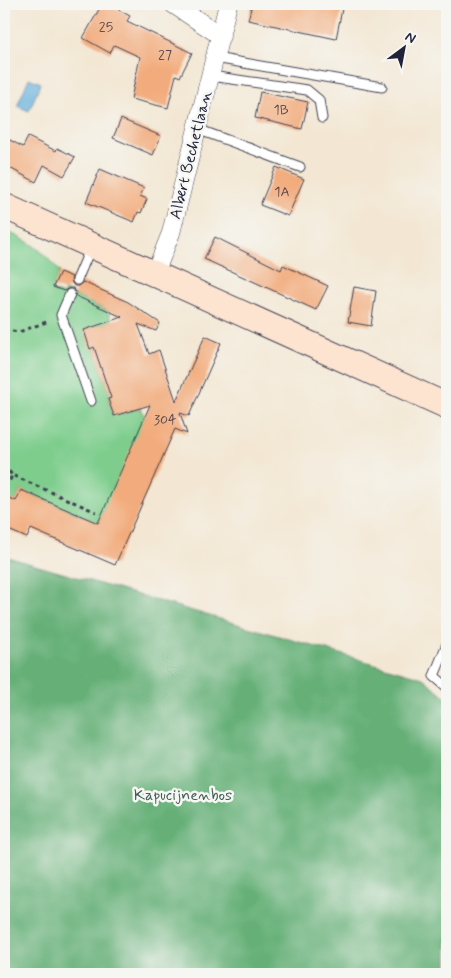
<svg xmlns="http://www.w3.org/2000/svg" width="451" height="978" viewBox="0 0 451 978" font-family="Mynerve,sans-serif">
	<rect width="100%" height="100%" fill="#f6f6f2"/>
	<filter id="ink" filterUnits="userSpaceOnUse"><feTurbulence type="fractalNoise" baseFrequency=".02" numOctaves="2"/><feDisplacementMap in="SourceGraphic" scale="10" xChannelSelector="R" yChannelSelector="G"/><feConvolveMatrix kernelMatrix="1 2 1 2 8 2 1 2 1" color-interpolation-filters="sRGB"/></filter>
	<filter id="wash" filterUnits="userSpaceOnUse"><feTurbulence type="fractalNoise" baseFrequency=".0096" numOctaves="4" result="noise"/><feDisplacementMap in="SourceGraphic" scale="20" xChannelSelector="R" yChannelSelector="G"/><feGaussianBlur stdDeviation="1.12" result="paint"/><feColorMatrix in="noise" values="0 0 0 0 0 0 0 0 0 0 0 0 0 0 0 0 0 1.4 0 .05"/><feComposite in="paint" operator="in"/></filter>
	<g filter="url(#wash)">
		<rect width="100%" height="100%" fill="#f3e7d3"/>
		<path fill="#7ecd8d" stroke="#507864" d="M 4,230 C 30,242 42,249 60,272 L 52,290 L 63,295 L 65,291 L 108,311 L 111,321 L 84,330 L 90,348 L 94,347 L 111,398 L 108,399 L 114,416 L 141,408 L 147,424 L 98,523 L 21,490 L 16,501 L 4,496 Z"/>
		<path fill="#66b078" stroke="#44695a" d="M 4,556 L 423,678 L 447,698 L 447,974 L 4,974 Z"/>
		<path fill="#63afdc" stroke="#42688c" d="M 29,78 L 41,83 L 29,111 L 17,106 Z"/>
		<g id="blocks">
			<path fill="#f2ab7b" d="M 102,4 L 107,4 L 130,16 L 127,21 L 192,53 L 180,77 L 176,75 L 168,108 L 131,99 L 140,57 L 114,45 L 110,53 L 83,38 Z
				M 252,4 L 343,4 L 336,39 L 248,20 Z
				M 260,92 L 308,102 L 302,129 L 255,118 Z
				M 121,119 L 161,136 L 153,155 L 113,138 Z
				M 4,137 L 23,147 L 28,137 L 56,151 L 57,148 L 75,157 L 64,176 L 44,165 L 36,182 L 4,165 Z
				M 276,167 L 304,179 L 288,216 L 260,205 Z
				M 100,169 L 144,188 L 140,196 L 147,199 L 141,213 L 138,212 L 134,222 L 86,202 Z
				M 215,237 L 281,270 L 283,265 L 328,286 L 316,310 L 204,259 Z
				M 60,272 L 72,277 L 71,281 L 74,286 L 78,286 L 83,282 L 128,302 L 160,323 L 156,331 L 138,324 L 149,354 L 159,350 L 176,401 L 205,336 L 221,343 L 189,416 L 180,413 L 187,434 L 175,429 L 115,565 L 31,529 L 27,538 L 4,528 L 4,496 L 16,501 L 21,490 L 98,523 L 150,405 L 114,416 L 108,399 L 111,398 L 94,347 L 90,349 L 84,330 L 122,317 L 76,296 L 73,288 L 69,288 L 64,291 L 53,287 Z
				M 354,287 L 376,291 L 371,326 L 348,322 Z"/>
		</g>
	</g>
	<g filter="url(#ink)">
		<use href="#blocks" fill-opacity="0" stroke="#414052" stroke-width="1"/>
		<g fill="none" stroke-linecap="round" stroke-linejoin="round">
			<defs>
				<path id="lane" d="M 215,58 L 382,87
					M 211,76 L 307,90 L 319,100 L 322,118
					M 197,129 L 300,167
					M 77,280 L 91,247
					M 70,294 L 61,315 L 91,401
					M 447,644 L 434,676 L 447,687"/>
				<path id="street" d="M 173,4 L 221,36
					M 155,273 L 171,233 L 228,4"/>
				<path id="secondary" d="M 4,206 L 447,406"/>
			</defs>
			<use href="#lane" stroke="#414052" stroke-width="11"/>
			<use href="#street" stroke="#414052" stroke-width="19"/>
			<use href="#secondary" stroke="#414052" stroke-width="27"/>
			<path stroke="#414052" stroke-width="3" stroke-dasharray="4 4" stroke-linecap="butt" d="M 4,330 L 19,332 L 49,321
				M 4,465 L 12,475
				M 4,481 L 9,483 L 12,475 L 96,512"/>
			<use href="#lane" stroke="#fff" stroke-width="9"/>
			<use href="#street" stroke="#fff" stroke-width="18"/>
			<use href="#secondary" stroke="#fde4d1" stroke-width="25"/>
		</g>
	</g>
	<g text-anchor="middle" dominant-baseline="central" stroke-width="5" stroke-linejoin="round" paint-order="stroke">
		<g font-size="14" fill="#56444b">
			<text x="106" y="27">25</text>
			<text x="165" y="55">27</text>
			<text x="281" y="110">1B</text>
			<text x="282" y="192">1A</text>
			<text x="165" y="420">304</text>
		</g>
		<g font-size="16" fill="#22223b" stroke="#f6f6f2">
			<text transform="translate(191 155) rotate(-76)">Albert Bechetlaan</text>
		</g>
		<g font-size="16" fill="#425e58" stroke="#f6f6f2">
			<text x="183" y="795">Kapucijnenbos</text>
		</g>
	</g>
	<rect width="451" height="978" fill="none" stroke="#f6f6f2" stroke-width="20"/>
	<g transform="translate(404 48) rotate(32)" stroke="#f6f6f2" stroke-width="4" paint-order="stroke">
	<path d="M0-4L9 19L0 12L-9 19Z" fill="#22223b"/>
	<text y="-8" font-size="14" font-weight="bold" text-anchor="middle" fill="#22223b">N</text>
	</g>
</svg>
